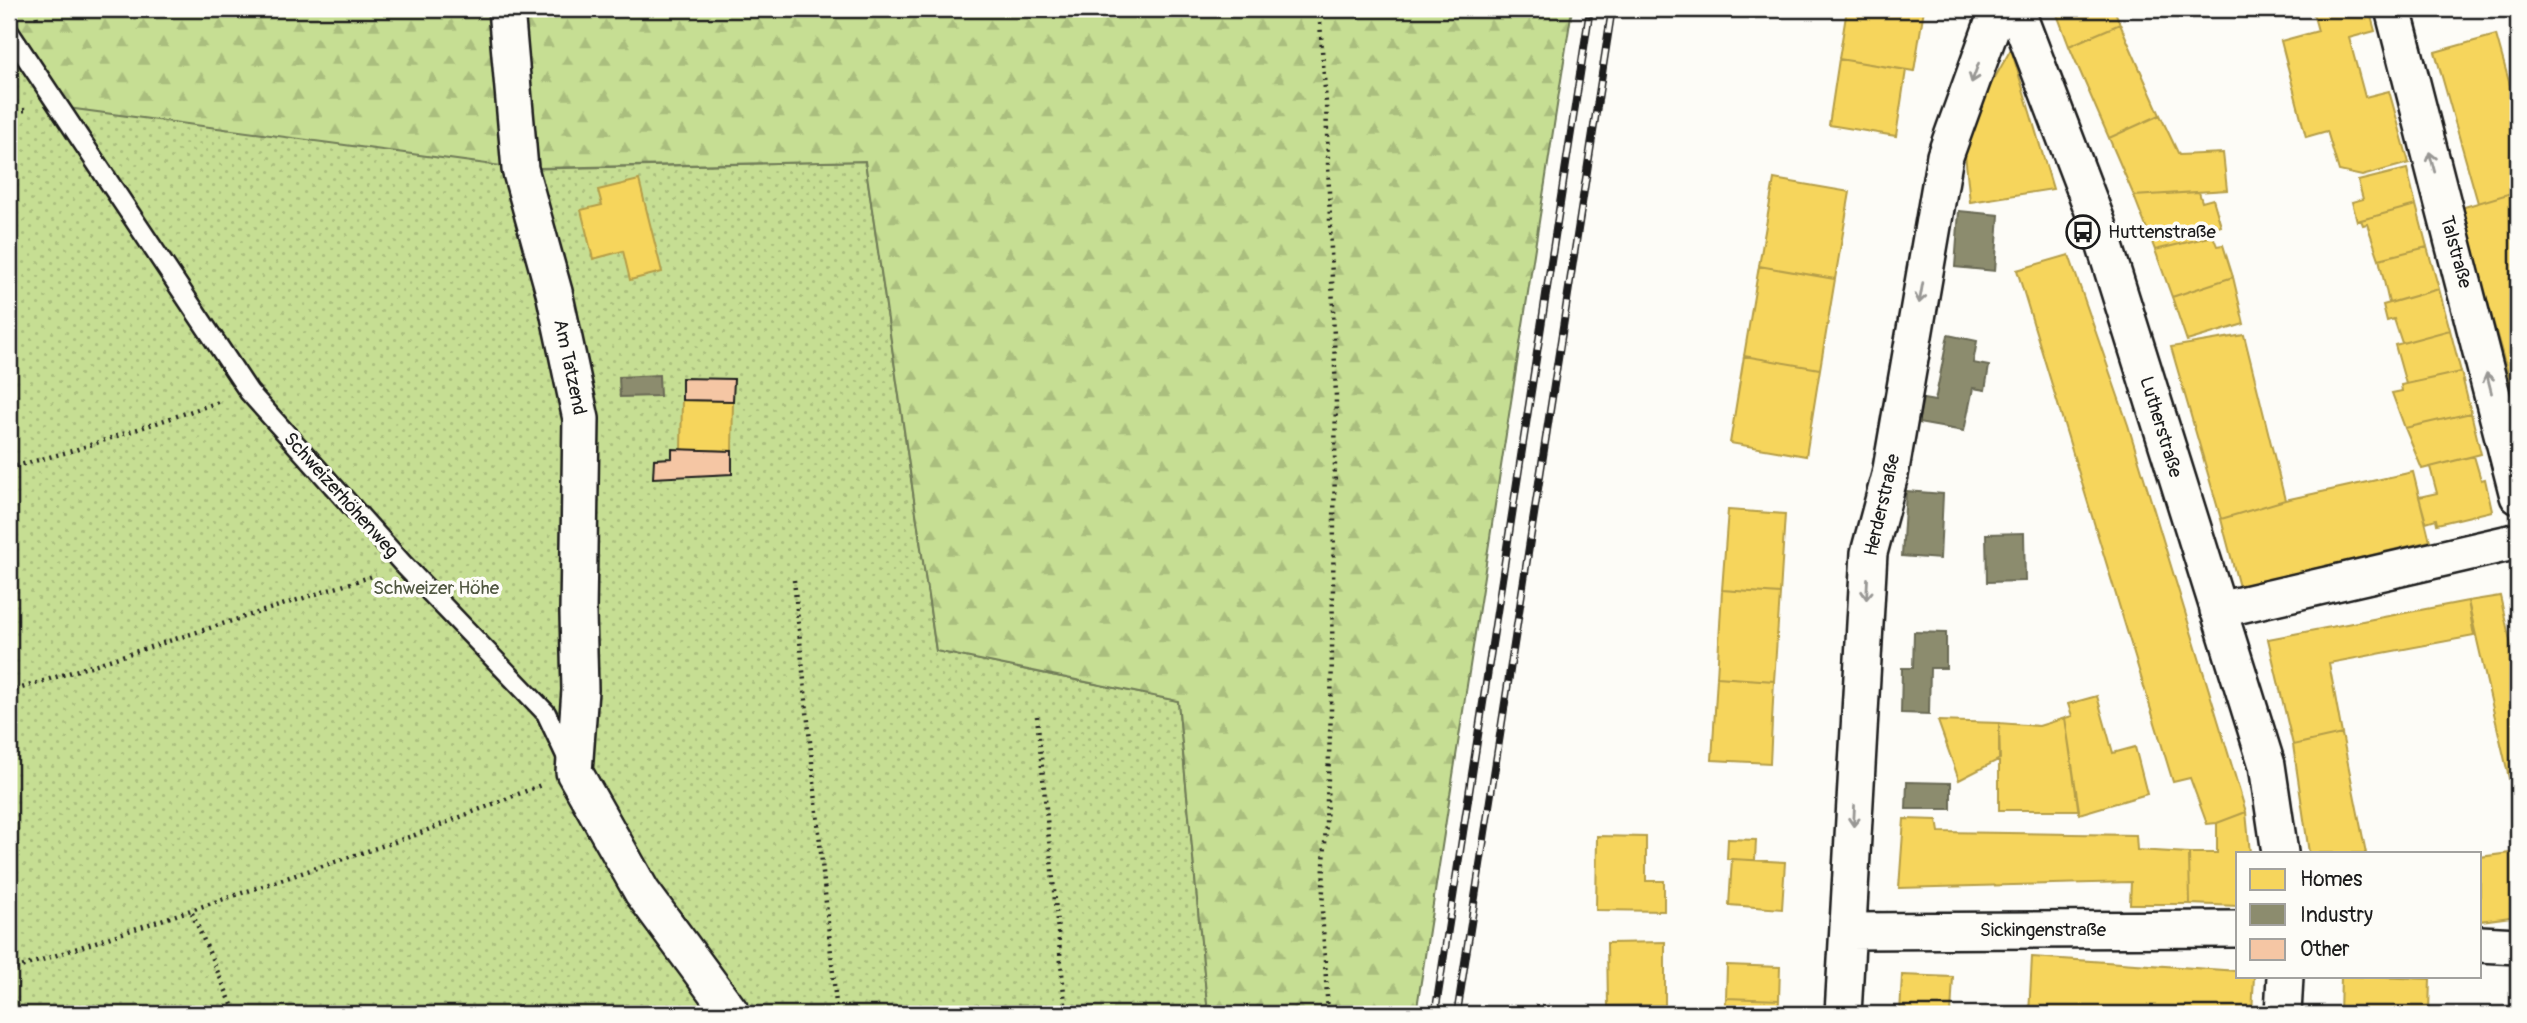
<svg xmlns="http://www.w3.org/2000/svg" width="2527" height="1023" viewBox="0 0 2527 1023" font-family="Pangolin,sans-serif">
	<defs>
		<pattern id="grass-dots" width="8" height="8" patternUnits="userSpaceOnUse" patternTransform="scale(1.75)"><rect width="8" height="8" fill="#c6de93"/><path d="M2 2h.1M6 6h.1" fill="none" stroke="#aabe7e" stroke-width="1.8" stroke-linecap="round"/></pattern>
		<pattern id="forest-firs" width="22" height="20" patternUnits="userSpaceOnUse" patternTransform="scale(1.75)"><rect width="22" height="20" fill="#c6de93"/><path d="M5 1l3.5 6h-7zM16 11l3.5 6h-7z" fill="#aabe7e"/></pattern>
	</defs>
	<rect width="100%" height="100%" fill="#fdfcf7"/>
	<filter id="ink" filterUnits="userSpaceOnUse"><feTurbulence type="fractalNoise" baseFrequency=".0143" numOctaves="2"/><feDisplacementMap in="SourceGraphic" scale="14" xChannelSelector="R" yChannelSelector="G"/><feConvolveMatrix kernelMatrix="1 2 1 2 8 2 1 2 1" color-interpolation-filters="sRGB"/></filter>
	<g filter="url(#ink)">
		<path fill="url(#grass-dots)" stroke="#717d58" stroke-width="2" d="M 9,32 L 520,169 L 865,161 L 936,651 L 1178,701 L 1208,1014 L 9,1014 Z"/>
		<path fill="url(#forest-firs)" stroke="#717d58" stroke-width="2" d="M 9,9 L 494,9 L 509,167 L 60,107 L 9,32 Z
			M 519,9 L 1572,9 L 1416,1014 L 1208,1014 L 1178,701 L 936,651 L 865,161 L 539,168 Z"/>
		<path fill="#f6d55c" stroke="#b59e49" stroke-width="2" d="M 1847,9 L 1924,9 L 1914,71 L 1839,59 Z
			M 2055,9 L 2114,9 L 2120,24 L 2069,46 Z
			M 2312,9 L 2369,9 L 2375,31 L 2349,38 L 2365,97 L 2389,91 L 2409,163 L 2362,176 L 2339,171 L 2327,131 L 2306,137 L 2281,41 L 2318,31 Z
			M 2120,24 L 2160,115 L 2109,138 L 2069,46 Z
			M 2496,35 L 2518,114 L 2518,191 L 2478,203 L 2435,52 Z
			M 2011,49 L 2053,189 L 1970,202 L 1963,134 Z
			M 1839,59 L 1906,70 L 1896,136 L 1829,125 Z
			M 2160,115 L 2179,155 L 2223,153 L 2227,190 L 2134,196 L 2109,138 Z
			M 2407,169 L 2416,205 L 2357,221 L 2352,202 L 2363,199 L 2358,181 Z
			M 1774,179 L 1850,192 L 1835,279 L 1759,266 Z
			M 639,180 L 662,272 L 630,280 L 623,251 L 593,259 L 581,210 L 602,205 L 598,190 Z
			M 2518,191 L 2518,409 L 2461,208 Z
			M 2199,192 L 2202,202 L 2213,199 L 2221,226 L 2211,229 L 2213,236 L 2155,250 L 2134,196 Z
			M 2416,205 L 2427,247 L 2379,259 L 2367,224 L 2363,225 L 2361,220 Z
			M 2213,236 L 2217,246 L 2223,245 L 2233,277 L 2172,297 L 2155,250 Z
			M 2427,247 L 2439,289 L 2389,303 L 2379,259 Z
			M 2069,255 L 2128,425 L 2246,812 L 2217,823 L 2207,824 L 2190,778 L 2173,782 L 2017,270 Z
			M 1759,266 L 1835,279 L 1820,369 L 1744,356 Z
			M 2233,277 L 2244,324 L 2187,341 L 2172,297 Z
			M 2439,289 L 2450,330 L 2402,343 L 2394,319 L 2387,321 L 2383,305 Z
			M 2450,330 L 2461,372 L 2406,384 L 2395,345 Z
			M 2244,335 L 2285,500 L 2221,519 L 2171,347 Z
			M 1744,356 L 1820,369 L 1806,456 L 1730,443 Z
			M 2461,372 L 2471,413 L 2405,428 L 2392,393 L 2402,391 L 2401,385 Z
			M 682,400 L 733,401 L 732,451 L 681,450 Z
			M 2471,413 L 2481,454 L 2422,469 L 2405,428 Z
			M 2474,456 L 2481,480 L 2485,479 L 2492,511 L 2437,524 L 2436,519 L 2426,522 L 2419,497 L 2437,493 L 2430,467 Z
			M 2413,472 L 2430,541 L 2239,587 L 2221,519 L 2285,500 Z
			M 1728,510 L 1785,514 L 1780,594 L 1722,590 Z
			M 1722,590 L 1780,594 L 1774,681 L 1717,677 Z
			M 2500,596 L 2518,676 L 2518,817 L 2468,601 Z
			M 2468,601 L 2474,636 L 2329,663 L 2342,734 L 2293,745 L 2268,639 Z
			M 1717,677 L 1774,681 L 1770,763 L 1712,760 Z
			M 2097,696 L 2113,753 L 2135,747 L 2147,794 L 2079,814 L 2065,718 L 2072,716 L 2068,704 Z
			M 2065,718 L 2079,810 L 1999,810 L 1999,723 L 2039,726 Z
			M 1938,721 L 1999,723 L 2000,759 L 1959,780 Z
			M 2342,734 L 2366,853 L 2309,853 L 2293,745 Z
			M 2246,812 L 2250,853 L 2238,853 L 2238,906 L 2190,904 L 2189,853 L 2217,853 L 2217,823 Z
			M 1904,819 L 1937,820 L 1939,832 L 2136,835 L 2137,850 L 2189,853 L 2190,904 L 2130,904 L 2131,882 L 1899,888 Z
			M 1597,836 L 1646,837 L 1646,881 L 1664,881 L 1664,911 L 1596,910 Z
			M 1728,839 L 1756,840 L 1755,860 L 1727,859 Z
			M 2518,852 L 2518,916 L 2480,921 L 2480,857 Z
			M 1732,859 L 1785,862 L 1782,909 L 1729,905 Z
			M 1665,942 L 1665,1005 L 1608,1006 L 1607,943 Z
			M 2032,957 L 2238,971 L 2238,976 L 2254,976 L 2252,1014 L 2029,1014 Z
			M 1727,965 L 1780,967 L 1779,1000 L 1726,998 Z
			M 1902,975 L 1953,977 L 1951,1014 L 1900,1014 Z
			M 2341,976 L 2430,979 L 2429,1012 L 2447,1014 L 2340,1014 Z
			M 1726,998 L 1779,1000 L 1778,1014 L 1725,1014 Z"/>
		<path fill="#8c8c6e" stroke="#6a6a55" stroke-width="2" d="M 1959,211 L 1999,215 L 1995,271 L 1955,267 Z
			M 1948,335 L 1977,341 L 1973,363 L 1989,366 L 1985,390 L 1973,388 L 1964,431 L 1918,423 L 1923,399 L 1935,401 Z
			M 659,375 L 660,396 L 620,397 L 619,377 Z
			M 1906,491 L 1943,494 L 1940,559 L 1902,556 Z
			M 2024,533 L 2025,581 L 1987,582 L 1986,534 Z
			M 1914,632 L 1946,633 L 1946,668 L 1930,668 L 1929,714 L 1901,713 L 1902,668 L 1913,668 Z
			M 1907,782 L 1951,783 L 1951,809 L 1906,809 Z"/>
		<path fill="#f5c6a4" stroke="#1c1c1c" stroke-width="2" d="M 682,378 L 734,379 L 733,401 L 682,400 Z
			M 672,449 L 732,451 L 732,474 L 653,478 L 654,459 L 672,458 Z"/>
		<g fill="none" stroke-linecap="round" stroke-linejoin="round">
			<defs>
				<path id="lane" d="M 9,32 L 249,392 L 403,564 L 546,713 L 569,762"/>
				<path id="street" d="M 506,9 L 520,169 L 554,292 L 581,419 L 578,613 L 580,690 L 574,772 L 642,892 L 732,1014
					M 2016,9 L 2098,224 L 2267,765 L 2280,853
					M 2393,9 L 2518,496
					M 2218,610 L 2518,541
					M 1848,931 L 2238,929
					M 2480,944 L 2518,946
					M 1843,1014 L 1869,553 L 1890,475 L 1945,156 L 1998,9
					M 2283,1014 L 2285,976"/>
			</defs>
			<use href="#lane" stroke="#1c1c1c" stroke-width="23"/>
			<use href="#street" stroke="#1c1c1c" stroke-width="40"/>
			<path stroke="#1c1c1c" stroke-width="4.5" stroke-dasharray="2 5" stroke-linecap="butt" d="M 36,9 L 37,21
				M 1319,9 L 1326,103 L 1336,397 L 1331,712 L 1322,910 L 1328,1014
				M 9,111 L 30,110
				M 9,468 L 75,450 L 222,401
				M 794,580 L 837,1014
				M 9,692 L 376,575
				M 1037,716 L 1066,1014
				M 192,913 L 236,1014
				M 9,971 L 415,835 L 541,785"/>
			<use href="#lane" stroke="#fdfcf7" stroke-width="18"/>
			<use href="#street" stroke="#fdfcf7" stroke-width="35"/>
			<defs>
				<path id="rail" d="M 1435,1014 L 1590,9
					M 1457,1014 L 1612,9"/>
			</defs>
			<use href="#rail" stroke="#1c1c1c" stroke-width="8"/>
			<use href="#rail" stroke="#fdfcf7" stroke-width="5" stroke-dasharray="16" stroke-linecap="butt"/>
		</g>
		<defs><path id="oneway-shaft" d="M-6 0H5M1.5-3L5.5 0L1.5 3" fill="none" stroke-width="1.6" stroke-linecap="round" stroke-linejoin="round" transform="scale(1.75)"/></defs>
		<g stroke="#989794">
			<use href="#oneway-shaft" transform="translate(1975 73) rotate(110)"/>
			<use href="#oneway-shaft" transform="translate(2432 162) rotate(-105)"/>
			<use href="#oneway-shaft" transform="translate(1921 293) rotate(100)"/>
			<use href="#oneway-shaft" transform="translate(2489 383) rotate(-104)"/>
			<use href="#oneway-shaft" transform="translate(1867 589) rotate(93)"/>
			<use href="#oneway-shaft" transform="translate(1854 816) rotate(93)"/>
		</g>
	</g>
	<defs>
		<symbol id="bus-ring" viewBox="-11 -11 22 22"><circle r="9.5" fill="#fdfcf7" stroke="#1c1c1c" stroke-width="1.5"/><path d="M-5-6H5V4H4V6H2V4H-2V6H-4V4H-5ZM-3.5-4V0h7V-4ZM-3.5 1.2v1.5H-2V1.2ZM2 1.2v1.5H3.5V1.2Z" fill="#1c1c1c"/></symbol>
	</defs>
	<g fill-rule="evenodd">
		<use href="#bus-ring" x="2064" y="213" width="38" height="38"/>
	</g>
	<g text-anchor="middle" dominant-baseline="central" stroke-width="7" stroke-linejoin="round" paint-order="stroke">
		<g font-size="19" fill="#1c1c1c" stroke="#fdfcf7" text-anchor="start">
			<text x="2108" y="232">Huttenstraße</text>
		</g>
		<g font-size="19" fill="#1c1c1c" stroke="#fdfcf7">
			<text transform="translate(2456 252) rotate(75)">Talstraße</text>
			<text transform="translate(570 367) rotate(78)">Am Tatzend</text>
			<text transform="translate(2161 427) rotate(73)">Lutherstraße</text>
			<text transform="translate(341 495) rotate(48)">Schweizerhöhenweg</text>
			<text transform="translate(1882 505) rotate(-77)">Herderstraße</text>
			<text x="2043" y="930">Sickingenstraße</text>
		</g>
		<g font-size="19" fill="#4f5640" stroke="#fdfcf7">
			<text x="436" y="588">Schweizer Höhe</text>
		</g>
	</g>
	<rect width="2527" height="1023" fill="none" stroke="#fdfcf7" stroke-width="35"/>
	<rect x="18" y="18" width="2492" height="988" fill="none" stroke="#1c1c1c" stroke-width="2.5" filter="url(#ink)"/>
	<rect x="2236" y="852" width="245" height="126" fill="#fdfcf7" stroke="#a3a29f" stroke-width="2"/>
	<rect x="2250" y="869" width="35" height="21" fill="#f6d55c" stroke="#a3a29f" stroke-width="2"/>
	<text x="2300" y="886" font-size="21" fill="#1c1c1c">Homes</text>
	<rect x="2250" y="904" width="35" height="21" fill="#8c8c6e" stroke="#a3a29f" stroke-width="2"/>
	<text x="2300" y="922" font-size="21" fill="#1c1c1c">Industry</text>
	<rect x="2250" y="939" width="35" height="21" fill="#f5c6a4" stroke="#a3a29f" stroke-width="2"/>
	<text x="2300" y="956" font-size="21" fill="#1c1c1c">Other</text>
</svg>
